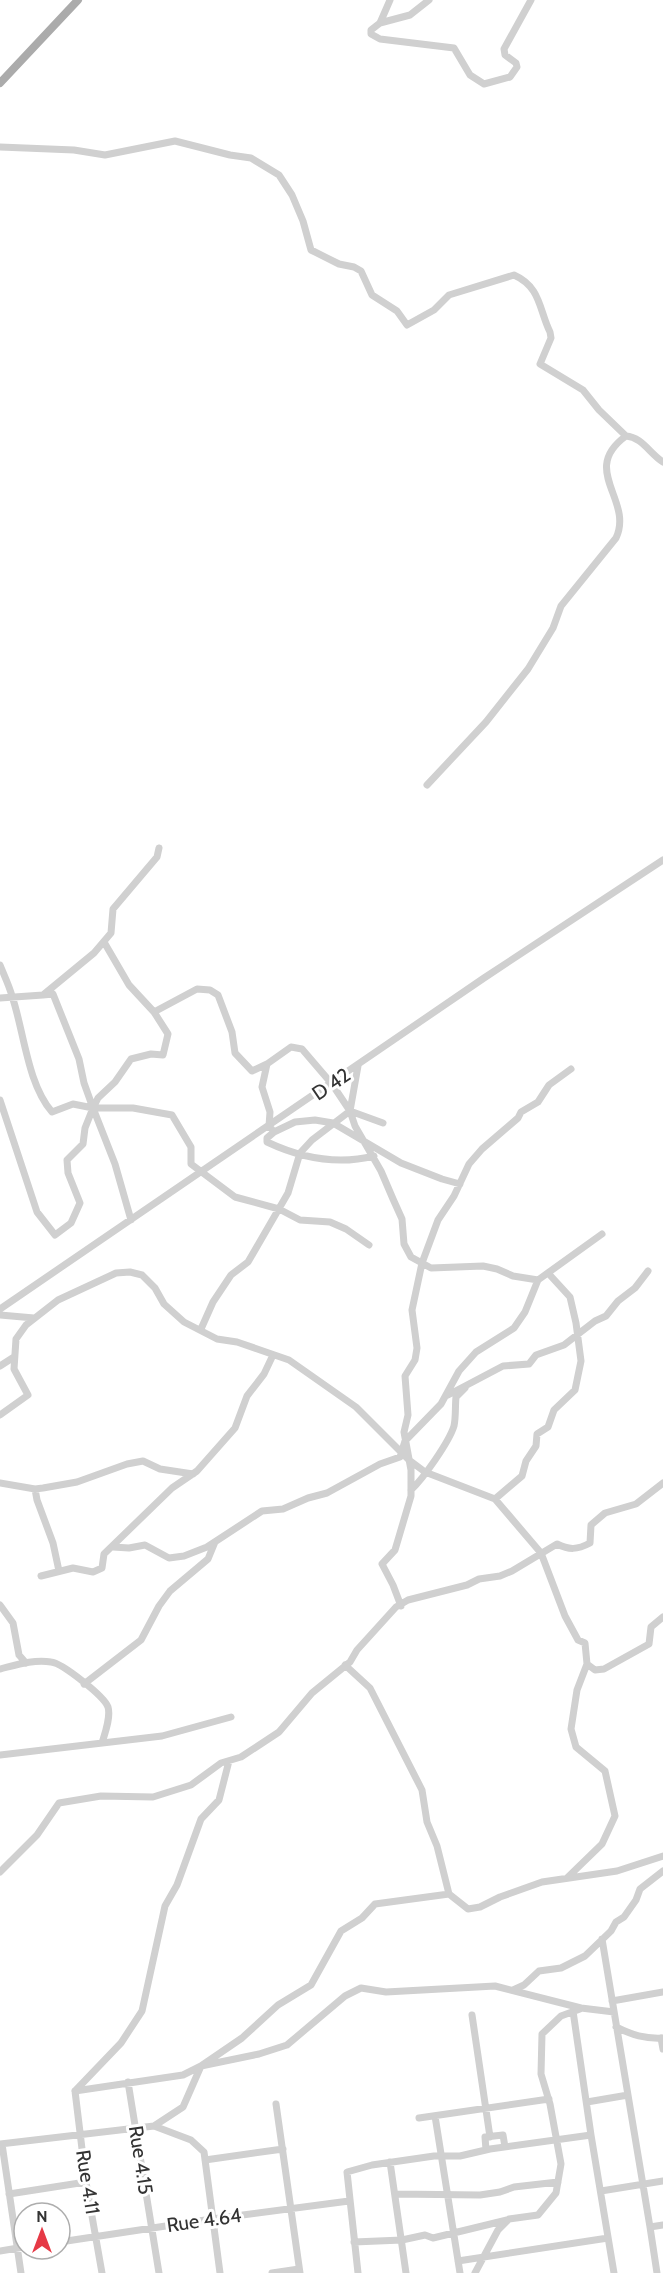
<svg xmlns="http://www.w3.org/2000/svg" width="663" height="2273" viewBox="0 0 663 2273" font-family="Cabin,sans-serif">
	<rect width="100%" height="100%" fill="#fff"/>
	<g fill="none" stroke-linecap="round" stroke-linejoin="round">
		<path stroke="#d0d0d0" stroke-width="7" d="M 390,0 L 380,23 L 371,30 L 371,34 L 380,39 L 454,48 L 470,75 L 484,84 L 510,77 L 517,67 L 516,63 L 505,55 L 504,49 L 531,0
			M 380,23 L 410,15 L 429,0
			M 0,147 L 74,150 L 105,155 L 175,141 L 230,155 L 251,158 L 279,175 L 292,195 L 303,221 L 311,250 L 339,264 L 354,267 L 361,271 L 372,295 L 397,311 L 407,325 L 434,310 L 449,295 L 514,275 C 541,287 539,310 550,332 L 551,338 L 540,364 L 583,390 L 599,410 L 626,436
			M 427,785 L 486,722 L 528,669 L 553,628 L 561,606 L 616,538 C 634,500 579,470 626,436 C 642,437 650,454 663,462
			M 104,942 L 129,985 L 154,1012
			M 0,965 C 4,975 9,985 12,996 C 24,1031 27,1083 52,1112 L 73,1104 L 93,1108 L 85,1128 L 83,1144 L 67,1160 L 68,1173 L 80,1203 L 71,1223 L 55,1235 L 37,1212 L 0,1100
			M 43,995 L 53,994 L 79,1059 L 84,1083 L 93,1108 L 98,1098 L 115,1082 L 131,1059 L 151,1054 L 163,1055 L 168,1034 L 154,1012 L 197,989 L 210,990 L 218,995 L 232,1032 L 235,1053 L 252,1071 L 267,1064
			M 0,998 L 43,995 L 94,953 L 111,933 L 113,909 L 157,857 L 159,848
			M 358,1066 L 350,1111 L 355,1126 L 381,1171 L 393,1199 L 402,1219 L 404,1244 L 411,1257 L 431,1268 L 483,1266 L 497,1269 L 513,1276 L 538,1280
			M 383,1123 L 350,1111 L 332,1084 L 302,1049 L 291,1047 L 267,1064 L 262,1087 L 270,1112 L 269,1126 L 274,1132 L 295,1122 L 315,1120 L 333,1123 L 401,1163 L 442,1179 L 460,1184
			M 274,1132 L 267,1138 L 267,1142 C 301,1158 338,1165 374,1156
			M 131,1220 L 115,1164 L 93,1108 L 133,1108 L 172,1115 L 191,1147 L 191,1164 L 235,1197 L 279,1209 L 300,1220 L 330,1222 L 346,1229 L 369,1245
			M 0,1309 L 484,978 L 663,860
			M 0,1315 L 34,1318
			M 201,1329 L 213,1302 L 231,1275 L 248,1262 L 288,1193 L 300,1153 L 312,1140 L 350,1111
			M 0,1366 L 14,1357
			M 448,1395 L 503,1366 L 529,1364 L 536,1355 L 564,1345 L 595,1321 L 606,1316 L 618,1301 L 635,1288 L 648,1271
			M 0,1415 L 28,1395 L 14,1369 L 16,1339 L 26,1325 L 58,1300 L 116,1273 L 130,1272 L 142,1275 L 155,1288 L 164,1304 L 184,1322 L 217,1339 L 237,1342 L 289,1360 L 356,1407 L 409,1460 L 425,1472 L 495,1499 L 541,1553 L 565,1616 L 578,1640 L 585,1643 L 587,1664 L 577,1690 L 571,1729 L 576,1747 L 605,1771 L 615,1816 L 602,1844 L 567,1878
			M 0,1483 L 35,1489 L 43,1488 L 77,1482 L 127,1464 L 143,1461 L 160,1469 L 193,1474
			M 35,1489 L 37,1500 L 53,1543 L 59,1571
			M 411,1490 C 423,1479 449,1442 454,1426 C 456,1417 455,1406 456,1397 L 465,1388
			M 495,1499 L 522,1476 L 526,1461 L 536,1446 L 537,1434 L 548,1427 L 554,1410 L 575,1390 L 581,1361 L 576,1323 L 570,1297 L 548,1273
			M 113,1547 L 129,1548 L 145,1545 L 169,1558 L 184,1556 L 207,1547 L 262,1511 L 283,1509 L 308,1498 L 327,1493 L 380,1464 L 400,1457 L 405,1441 L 441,1404 L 459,1371 L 476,1352 L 514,1328 L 525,1312 L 538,1280 L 602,1234
			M 41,1576 L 73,1568 L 93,1572 L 102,1568 L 104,1554 L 172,1488 L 197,1471 L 235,1428 L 247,1396 L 264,1374 L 273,1355
			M 0,1605 L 13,1623 L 19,1655 L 26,1663
			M 401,1606 L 393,1585 L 382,1564 L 395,1550 L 411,1496 L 411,1470 L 404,1432 L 408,1415 L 405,1376 L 415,1360 L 417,1348 L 412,1310 L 422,1263 L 438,1220 L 454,1196 L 469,1164 L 482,1149 L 518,1118 L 521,1112 L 538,1102 L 549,1085 L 571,1069
			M 587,1664 L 595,1670 L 604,1669 L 649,1644 L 651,1627 L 663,1617
			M 345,1665 L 370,1688 L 422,1790 L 427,1822 L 437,1846 L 449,1894
			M 0,1669 C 16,1665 34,1659 51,1662 C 62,1663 104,1696 108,1707 C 111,1717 105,1733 102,1743
			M 84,1684 L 141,1640 L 159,1606 L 170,1591 L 208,1559 L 215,1542
			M 0,1755 L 162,1736 L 231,1717
			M 0,1872 L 37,1835 L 59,1803 L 101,1796 L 153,1797 L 191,1785 L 221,1763 L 241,1757 L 279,1732 L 312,1693 L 350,1662 L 357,1650 L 396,1607 L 408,1600 L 467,1585 L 479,1579 L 500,1576 L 512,1571 L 557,1544 C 569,1550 577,1550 590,1543 L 591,1525 L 605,1513 L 636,1504 L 663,1483
			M 602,1939 L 650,2227 L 663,2225
			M 513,1990 L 524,1985 L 539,1971 L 561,1968 L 585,1956 L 611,1931 L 616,1922 L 624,1917 L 636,1900 L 640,1889 L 663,1871
			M 612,2001 L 663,1992
			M 573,2011 L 591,2135
			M 472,2015 L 490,2137
			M 616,2027 C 632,2035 645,2039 663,2038
			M 661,2038 L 663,2049
			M 128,2082 L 159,2273
			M 75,2091 L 183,2075 L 201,2066 L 242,2038 L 278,2005 L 311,1985 L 341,1931 L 362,1918 L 375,1904 L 449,1894 L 468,1909 L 480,1907 L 500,1897 L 542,1882 L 617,1871 L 663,1856
			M 75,2091 L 121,2043 L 142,2011 L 165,1906 L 177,1885 L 201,1819 L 219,1800 L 229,1761
			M 75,2091 L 86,2182 L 102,2273
			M 587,2102 L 628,2095
			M 276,2104 L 300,2273
			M 435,2116 L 460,2273
			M 419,2118 L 549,2099
			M 154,2126 L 191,2140 L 204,2152 L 220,2273
			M 0,2144 L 154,2126 L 183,2107 L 201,2066 L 259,2054 L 287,2045 L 345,1996 L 361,1988 L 386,1992 L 495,1986 L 581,2008 L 614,2012
			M 2,2144 L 21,2273
			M 486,2150 L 485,2137 L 503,2135 L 505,2147
			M 205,2160 L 283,2149
			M 390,2162 L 406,2273
			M 601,2191 L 663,2181
			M 9,2194 L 86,2182
			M 395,2194 L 480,2195 L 500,2192 L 514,2187 L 558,2182
			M 650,2227 L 657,2273
			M 60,2242 L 212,2219 L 349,2201
			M 354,2242 L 402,2240 L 425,2235 L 433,2238 L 507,2220
			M 0,2251 L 24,2247
			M 458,2261 L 608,2238
			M 272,2273 L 299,2269
			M 358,2273 L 347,2172 L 372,2165 L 434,2156 L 460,2156 L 490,2149 L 591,2135 L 614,2273
			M 475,2273 L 498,2230 L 509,2219 L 538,2215 L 556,2193 L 561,2164 L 550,2104 L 541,2074 L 542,2034 L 561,2016 L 580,2009"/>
		<path stroke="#ababab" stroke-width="8" d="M 0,83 L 78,0"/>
	</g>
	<g text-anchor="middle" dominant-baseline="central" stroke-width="6" stroke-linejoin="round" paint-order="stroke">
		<g font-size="20" fill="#333" stroke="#fff">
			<text transform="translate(331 1084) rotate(-34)">D 42</text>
			<text transform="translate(141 2160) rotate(81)">Rue 4.15</text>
			<text transform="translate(88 2182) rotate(81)">Rue 4.11</text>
			<text transform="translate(204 2220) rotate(-8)">Rue 4.64</text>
		</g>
	</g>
	<g transform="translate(42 2231)"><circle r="28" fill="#ffffff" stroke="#adadad" stroke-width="1.5"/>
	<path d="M0-4.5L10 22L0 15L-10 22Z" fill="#e63946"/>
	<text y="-9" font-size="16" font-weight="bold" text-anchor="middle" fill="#333333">N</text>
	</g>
</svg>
